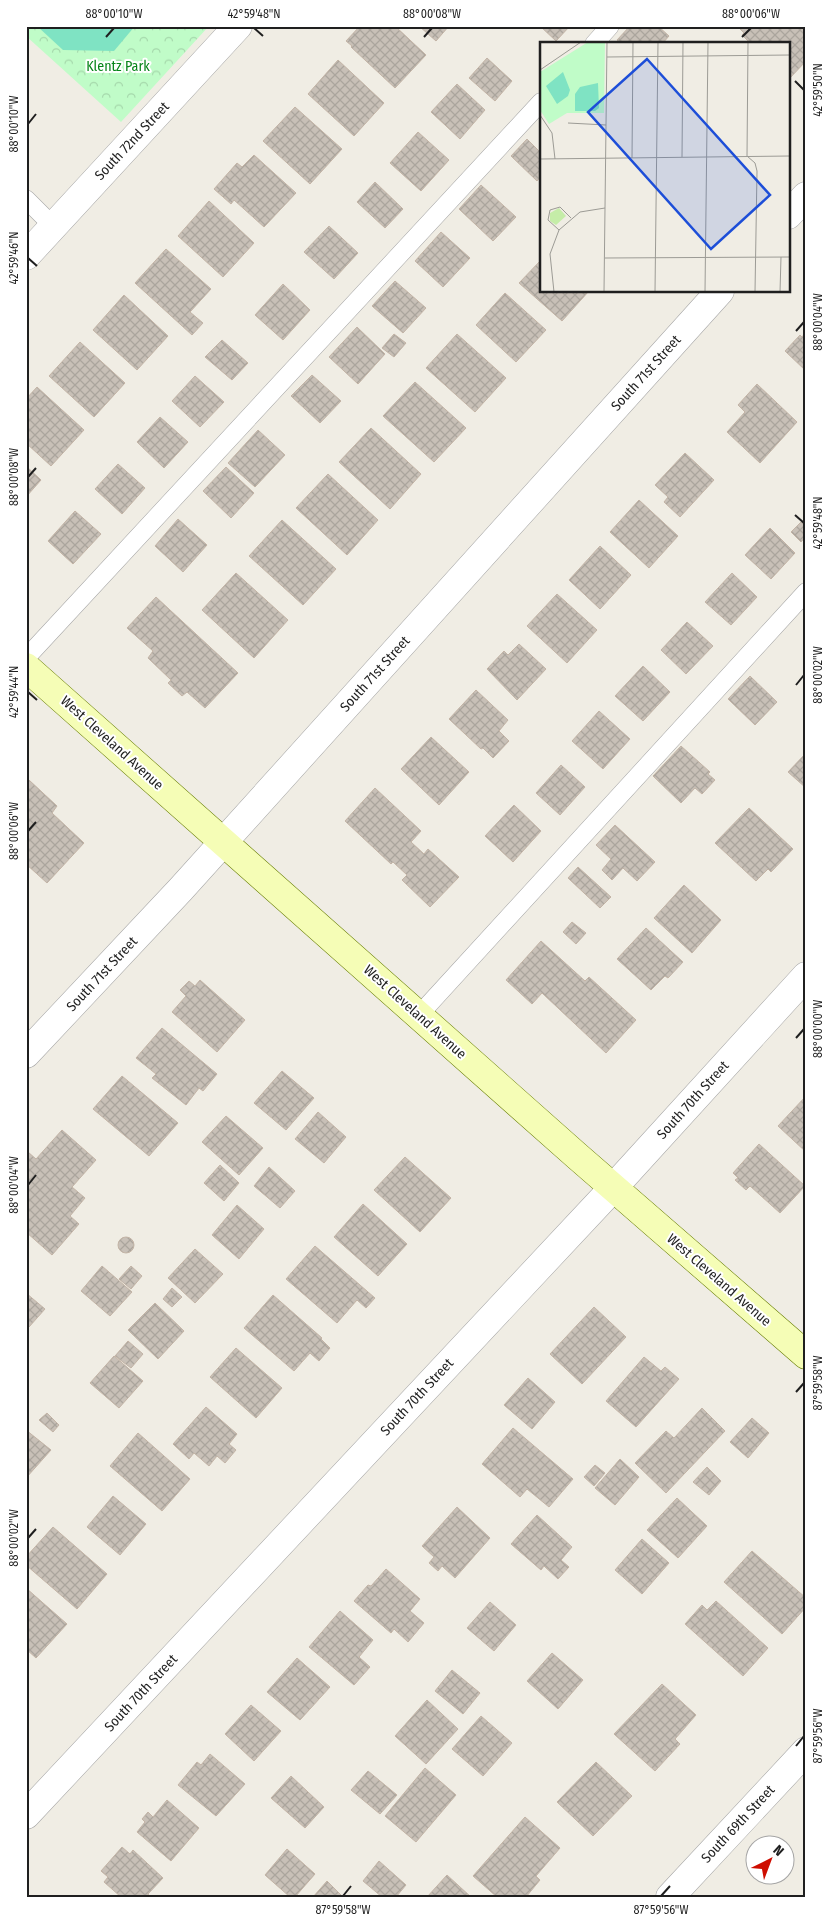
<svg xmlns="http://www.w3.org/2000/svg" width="832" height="1923" viewBox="0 0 832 1923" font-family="'Fira Sans Condensed',sans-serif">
	<defs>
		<pattern id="park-crowns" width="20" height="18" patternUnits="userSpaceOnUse" patternTransform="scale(1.25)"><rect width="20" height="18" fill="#c0fcc8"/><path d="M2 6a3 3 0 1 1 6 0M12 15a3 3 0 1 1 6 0" fill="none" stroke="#a5d8ab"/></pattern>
		<pattern id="building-cross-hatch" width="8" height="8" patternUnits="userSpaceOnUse" patternTransform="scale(1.25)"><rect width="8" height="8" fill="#c8c0b7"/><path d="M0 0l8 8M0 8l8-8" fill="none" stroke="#aba59d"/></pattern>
	</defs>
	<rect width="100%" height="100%" fill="#f0ede4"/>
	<path fill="url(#park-crowns)" d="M 26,26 L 209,26 L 121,122 L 26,36 Z"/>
	<path fill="#7fe3c3" d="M 37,26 L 135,26 L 114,51 L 63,50 Z"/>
	<path fill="url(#building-cross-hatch)" stroke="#c3b4a6" d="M 360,26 L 395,26 L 426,55 L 395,88 L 351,47 L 352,46 L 346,41 Z
		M 419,26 L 449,26 L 436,41 Z
		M 540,26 L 570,26 L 556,41 Z
		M 630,26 L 658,26 L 669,36 L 662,44 L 621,44 L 617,40 Z
		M 737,26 L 799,26 L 806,32 L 806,61 L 789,79 L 788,44 L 751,44 L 742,35 L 744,33 Z
		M 487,58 L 512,81 L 495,101 L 469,78 Z
		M 338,60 L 384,103 L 354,136 L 308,94 Z
		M 457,84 L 485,110 L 460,139 L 431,112 Z
		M 295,107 L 342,149 L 310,184 L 263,141 Z
		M 418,132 L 449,160 L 421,191 L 390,163 Z
		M 527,139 L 541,153 L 541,176 L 537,181 L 511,156 Z
		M 254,155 L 296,193 L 264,227 L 234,200 L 231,204 L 214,189 L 237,163 L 242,167 Z
		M 375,182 L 403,209 L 385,228 L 357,202 Z
		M 481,185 L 516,217 L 493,241 L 459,209 Z
		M 209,201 L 254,243 L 223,277 L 178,236 Z
		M 329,226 L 358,253 L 334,279 L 304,252 Z
		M 441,232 L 470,258 L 443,287 L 415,261 Z
		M 166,249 L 211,289 L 190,312 L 203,323 L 192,335 L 135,283 Z
		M 541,260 L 541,291 L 589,291 L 562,321 L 519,283 Z
		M 395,281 L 426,308 L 403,333 L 372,306 Z
		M 283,284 L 310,310 L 283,340 L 255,315 Z
		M 505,293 L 546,330 L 516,362 L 476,325 Z
		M 124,295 L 168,336 L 137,370 L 93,330 Z
		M 357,327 L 385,354 L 358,384 L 329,357 Z
		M 806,332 L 806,371 L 785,351 L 800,335 L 802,337 Z
		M 394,334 L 406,343 L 394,357 L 382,348 Z
		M 457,334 L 506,378 L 475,412 L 426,368 Z
		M 222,340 L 248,363 L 232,380 L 205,357 Z
		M 80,342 L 125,383 L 94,417 L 49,376 Z
		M 312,375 L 341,401 L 320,423 L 291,396 Z
		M 195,376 L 224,402 L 200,427 L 172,401 Z
		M 415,382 L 466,428 L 434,462 L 383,416 Z
		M 757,384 L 797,422 L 760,463 L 727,432 L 745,412 L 738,405 Z
		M 37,387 L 84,430 L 51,466 L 26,443 L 26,399 Z
		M 160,417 L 188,442 L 164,468 L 137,442 Z
		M 371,428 L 421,474 L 390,509 L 339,462 Z
		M 258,430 L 285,455 L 255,487 L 228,463 Z
		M 685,453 L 714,480 L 680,517 L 664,502 L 668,497 L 655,485 Z
		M 118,464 L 145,488 L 122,514 L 95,489 Z
		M 26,466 L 41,480 L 26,497 Z
		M 226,467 L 254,493 L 231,518 L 203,491 Z
		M 328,474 L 378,520 L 347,555 L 296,508 Z
		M 639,500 L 678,536 L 649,568 L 610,532 Z
		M 75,511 L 101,534 L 73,564 L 48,541 Z
		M 178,519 L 207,545 L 183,572 L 155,546 Z
		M 282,520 L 336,569 L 303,605 L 249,556 Z
		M 801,522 L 806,527 L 806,536 L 801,542 L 791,532 Z
		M 770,528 L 795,553 L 771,579 L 745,555 Z
		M 600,546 L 631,575 L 600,609 L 569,580 Z
		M 236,573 L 288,620 L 254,658 L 202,610 Z
		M 732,573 L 757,597 L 731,625 L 705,602 Z
		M 557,594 L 597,630 L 567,663 L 527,626 Z
		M 156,597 L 238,673 L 205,708 L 187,692 L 182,696 L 168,683 L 171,680 L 148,658 L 153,651 L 127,628 Z
		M 687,622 L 713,646 L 686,674 L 661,650 Z
		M 519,644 L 546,669 L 517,700 L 487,669 L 504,651 L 508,655 Z
		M 643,666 L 670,692 L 643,721 L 615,696 Z
		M 750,676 L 777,702 L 755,725 L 728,699 Z
		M 476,690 L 508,720 L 499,731 L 509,741 L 493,758 L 483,748 L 481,749 L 449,719 Z
		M 599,711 L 630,739 L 603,769 L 572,741 Z
		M 431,737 L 469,772 L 439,805 L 401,769 Z
		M 681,746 L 710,772 L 708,774 L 715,780 L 702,794 L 695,788 L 681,803 L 653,776 Z
		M 806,753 L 806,788 L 788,772 Z
		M 561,765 L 585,787 L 560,815 L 536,793 Z
		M 29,780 L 57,806 L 52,813 L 84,843 L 47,883 L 26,864 L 26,783 Z
		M 375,788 L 421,831 L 411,842 L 424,854 L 428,849 L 459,877 L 430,907 L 402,880 L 407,875 L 393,862 L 391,864 L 345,821 Z
		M 514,805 L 541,831 L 513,862 L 485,836 Z
		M 749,808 L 793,849 L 771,872 L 768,869 L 756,881 L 715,843 Z
		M 615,825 L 655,862 L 637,881 L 623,868 L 612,880 L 602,870 L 611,859 L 596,845 Z
		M 578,867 L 611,897 L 600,908 L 568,878 Z
		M 684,885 L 721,920 L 692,953 L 654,918 Z
		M 572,922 L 586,933 L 576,944 L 563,932 Z
		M 646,928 L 683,962 L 668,978 L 665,976 L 651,990 L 617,959 Z
		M 541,941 L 585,981 L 589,977 L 636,1020 L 606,1053 L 542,993 L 532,1004 L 506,980 Z
		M 200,980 L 245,1020 L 217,1052 L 172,1012 L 186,996 L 180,990 L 189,981 L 195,986 Z
		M 162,1028 L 217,1074 L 203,1091 L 199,1088 L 186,1105 L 152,1078 L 156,1074 L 136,1058 Z
		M 282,1071 L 314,1098 L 286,1130 L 254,1103 Z
		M 122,1076 L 178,1123 L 149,1156 L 93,1109 Z
		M 806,1096 L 806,1152 L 778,1126 Z
		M 318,1112 L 346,1137 L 324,1163 L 295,1139 Z
		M 226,1116 L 263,1148 L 239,1175 L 202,1142 Z
		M 62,1130 L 96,1160 L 72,1187 L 85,1198 L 70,1216 L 79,1224 L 52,1255 L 26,1232 L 26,1154 L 28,1152 L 36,1159 Z
		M 759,1144 L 805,1186 L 780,1213 L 750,1186 L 746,1190 L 735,1180 L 738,1178 L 733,1173 Z
		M 405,1157 L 451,1198 L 420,1232 L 374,1190 Z
		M 220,1165 L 239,1183 L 224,1201 L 204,1183 Z
		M 269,1167 L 295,1191 L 280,1208 L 254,1186 Z
		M 363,1204 L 407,1244 L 378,1276 L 334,1237 Z
		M 237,1205 L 264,1229 L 239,1259 L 212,1235 Z
		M118 1245a8 8 0 1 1 16 0a8 8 0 1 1-16 0Z
		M 315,1246 L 375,1298 L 366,1308 L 357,1300 L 337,1323 L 286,1279 Z
		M 195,1249 L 223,1274 L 195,1303 L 168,1278 Z
		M 102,1266 L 132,1292 L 110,1316 L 81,1291 Z
		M 131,1266 L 142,1276 L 131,1289 L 119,1279 Z
		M 172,1288 L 182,1297 L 172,1307 L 163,1299 Z
		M 26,1293 L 45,1309 L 29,1327 L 26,1325 Z
		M 273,1295 L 322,1338 L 321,1339 L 330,1348 L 319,1361 L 310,1353 L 294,1371 L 244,1328 Z
		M 155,1303 L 184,1331 L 158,1359 L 128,1330 Z
		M 594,1307 L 626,1337 L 582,1384 L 550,1354 Z
		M 128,1341 L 143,1354 L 131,1368 L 115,1356 Z
		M 236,1348 L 282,1388 L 256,1418 L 210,1377 Z
		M 114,1356 L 143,1381 L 119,1408 L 90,1383 Z
		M 644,1357 L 661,1371 L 665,1367 L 679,1379 L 636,1427 L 606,1401 Z
		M 528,1378 L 555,1402 L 532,1429 L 504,1405 Z
		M 206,1407 L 237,1434 L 229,1444 L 236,1450 L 225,1463 L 217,1456 L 209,1466 L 194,1453 L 189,1459 L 173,1444 Z
		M 702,1408 L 725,1431 L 666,1493 L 635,1463 L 666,1431 L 674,1438 Z
		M 47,1413 L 59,1425 L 53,1432 L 39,1420 Z
		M 752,1418 L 769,1433 L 748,1458 L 730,1442 Z
		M 513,1428 L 573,1479 L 549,1507 L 527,1489 L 520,1497 L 482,1464 Z
		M 26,1430 L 51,1450 L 26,1478 Z
		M 138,1433 L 190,1479 L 162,1511 L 110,1466 Z
		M 620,1459 L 639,1477 L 615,1505 L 595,1488 Z
		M 595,1465 L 605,1473 L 594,1486 L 584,1477 Z
		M 707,1467 L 721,1481 L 709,1495 L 693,1482 Z
		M 113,1496 L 146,1524 L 120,1555 L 87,1527 Z
		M 677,1498 L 707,1526 L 678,1558 L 647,1530 Z
		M 457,1507 L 490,1538 L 455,1578 L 442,1566 L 438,1571 L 429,1563 L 434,1557 L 422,1546 Z
		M 537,1515 L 572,1547 L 561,1560 L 569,1567 L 558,1579 L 544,1566 L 541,1570 L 511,1544 Z
		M 53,1527 L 107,1574 L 77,1609 L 26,1565 L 26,1557 Z
		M 642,1539 L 669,1563 L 642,1594 L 615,1570 Z
		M 752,1551 L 806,1598 L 806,1607 L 782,1634 L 724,1582 Z
		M 386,1569 L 420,1599 L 410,1611 L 424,1623 L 408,1642 L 394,1629 L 391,1633 L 354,1601 L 368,1585 L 371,1586 Z
		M 26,1588 L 67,1624 L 36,1658 L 26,1649 Z
		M 716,1601 L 768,1648 L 743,1676 L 685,1624 L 702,1605 L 707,1610 Z
		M 490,1602 L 516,1625 L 494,1651 L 467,1628 Z
		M 340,1611 L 373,1640 L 359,1657 L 370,1667 L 354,1685 L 309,1647 Z
		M 552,1653 L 583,1680 L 558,1709 L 527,1681 Z
		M 297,1658 L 330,1687 L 300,1720 L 267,1692 Z
		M 452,1670 L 480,1693 L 463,1714 L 435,1691 Z
		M 662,1684 L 696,1715 L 675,1739 L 680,1744 L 655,1771 L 614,1734 Z
		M 427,1700 L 458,1729 L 426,1764 L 395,1736 Z
		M 251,1705 L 281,1731 L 254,1761 L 225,1734 Z
		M 481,1716 L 512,1743 L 483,1776 L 452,1749 Z
		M 210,1754 L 245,1784 L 216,1816 L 178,1785 L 197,1762 L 201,1765 Z
		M 596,1762 L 632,1796 L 593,1836 L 557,1802 Z
		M 425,1768 L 456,1795 L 416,1842 L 385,1816 Z
		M 368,1771 L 397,1795 L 380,1814 L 351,1790 Z
		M 291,1776 L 324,1807 L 305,1828 L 271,1798 Z
		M 167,1800 L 199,1828 L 171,1861 L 137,1832 L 145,1822 L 142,1819 L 148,1812 L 153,1817 Z
		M 525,1817 L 560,1848 L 536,1876 L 540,1880 L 526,1897 L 497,1897 L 473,1876 Z
		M 122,1847 L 130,1854 L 133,1850 L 163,1878 L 148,1894 L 150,1897 L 121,1897 L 104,1882 L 108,1877 L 101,1871 Z
		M 287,1849 L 315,1874 L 295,1897 L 290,1897 L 265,1875 Z
		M 379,1861 L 406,1885 L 396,1897 L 382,1897 L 363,1881 Z
		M 447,1875 L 471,1897 L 427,1897 Z
		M 327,1881 L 343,1897 L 313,1897 Z"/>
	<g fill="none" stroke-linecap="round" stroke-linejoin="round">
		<defs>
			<path id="lane" d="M 594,44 L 610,26
				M 26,199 L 53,226
				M 26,658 L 541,102
				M 419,1015 L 806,592"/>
			<path id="street" d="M 788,215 L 806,196
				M 26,256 L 238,26
				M 26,1054 L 181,889 L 720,291
				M 26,1815 L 613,1188 L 806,976
				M 670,1897 L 806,1751"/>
			<path id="secondary" d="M 26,667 L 577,1156 L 806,1355"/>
		</defs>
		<use href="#lane" stroke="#a6a6a6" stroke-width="19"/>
		<use href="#street" stroke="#a6a6a6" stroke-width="29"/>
		<use href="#secondary" stroke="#667c00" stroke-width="29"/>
		<use href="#lane" stroke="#fff" stroke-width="18"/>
		<use href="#street" stroke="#fff" stroke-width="28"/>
		<use href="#secondary" stroke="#f5fdb6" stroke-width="28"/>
	</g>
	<path fill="none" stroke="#1f1f1f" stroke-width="2" d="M 254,28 L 263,36M 106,37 L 114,28M 424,37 L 432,28M 742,37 L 751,28M 795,81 L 804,90M 28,124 L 36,114M 28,258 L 37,266M 796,331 L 804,322M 28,477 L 36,468M 795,515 L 804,523M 796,685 L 804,675M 28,692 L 37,700M 28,831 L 36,822M 796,1038 L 804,1029M 28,1185 L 36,1175M 796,1392 L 804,1383M 28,1538 L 36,1529M 796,1746 L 804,1736M 343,1896 L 351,1886M 661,1896 L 670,1886"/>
	<g text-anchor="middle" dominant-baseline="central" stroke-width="4" stroke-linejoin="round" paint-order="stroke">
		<g font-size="14" fill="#068418" stroke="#fff">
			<text x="118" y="66">Klentz Park</text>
		</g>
		<g font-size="14" fill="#1f1f1f" stroke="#fff">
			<text transform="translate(132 141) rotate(-47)">South 72nd Street</text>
			<text transform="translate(646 373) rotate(-48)">South 71st Street</text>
			<text transform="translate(375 674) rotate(-48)">South 71st Street</text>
			<text transform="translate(112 743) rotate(42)">West Cleveland Avenue</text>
			<text transform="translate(102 974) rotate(-47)">South 71st Street</text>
			<text transform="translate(415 1012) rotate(42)">West Cleveland Avenue</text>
			<text transform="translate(693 1100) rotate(-48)">South 70th Street</text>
			<text transform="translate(719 1280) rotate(41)">West Cleveland Avenue</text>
			<text transform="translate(417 1397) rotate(-47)">South 70th Street</text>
			<text transform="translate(141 1693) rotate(-47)">South 70th Street</text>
			<text transform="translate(738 1824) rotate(-47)">South 69th Street</text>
		</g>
	</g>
	<g transform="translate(540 42)">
		<rect width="250" height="250" fill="#f0ede4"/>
		<path d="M 19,166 L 26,174 L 16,183 L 10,179 L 10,171 Z" fill="#c5eda8"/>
		<path d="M 48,0 L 65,0 L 64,71 L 27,71 L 9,82 L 0,68 L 0,30 Z" fill="#c0fcc8"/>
		<path d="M 23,30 L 30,48 L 28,54 L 17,62 L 6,44 ZM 58,41 L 59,66 L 55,69 L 35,69 L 35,52 L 40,45 Z" fill="#7fe3c3"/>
		<path fill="none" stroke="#9c9b95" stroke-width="1" d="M 208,0 L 207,114 L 215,121 L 217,129 L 215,250M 67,15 L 250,13M 0,28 L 41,0M 0,73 L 12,91 L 15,117M 28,81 L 66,83M 142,115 L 143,0M 92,116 L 93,0M 0,117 L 250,114M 19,188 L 8,178 L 10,168 L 20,165 L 31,176M 65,216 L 250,215M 14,250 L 10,212 L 19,188 L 40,170 L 65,166M 64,250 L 67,0M 115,250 L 118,0M 165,250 L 168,0M 240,250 L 241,215"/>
		<path fill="#1d4ed8" fill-opacity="0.15" stroke="#1d4ed8" stroke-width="2.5" d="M 107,17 L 230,153 L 171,207 L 48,70 Z"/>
		<rect width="250" height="250" fill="none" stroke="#1f1f1f" stroke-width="2.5"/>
	</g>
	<rect width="832" height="1923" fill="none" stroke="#ffffff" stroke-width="55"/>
	<g transform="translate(770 1860) rotate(42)"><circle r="24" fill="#ffffff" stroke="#a5a5a5"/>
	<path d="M0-4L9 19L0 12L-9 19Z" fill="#ce0d00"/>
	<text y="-8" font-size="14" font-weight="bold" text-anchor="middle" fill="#1f1f1f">N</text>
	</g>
	<rect x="28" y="28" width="776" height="1868" fill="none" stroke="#1f1f1f" stroke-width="2"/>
	<g font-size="12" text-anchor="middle" fill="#1f1f1f">
		<text x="114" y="18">88°00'10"W</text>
		<text x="254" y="18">42°59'48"N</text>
		<text x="432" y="18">88°00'08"W</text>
		<text x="751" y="18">88°00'06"W</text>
		<text transform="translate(818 90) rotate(-90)" y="4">42°59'50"N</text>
		<text transform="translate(14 124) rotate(-90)" y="4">88°00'10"W</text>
		<text transform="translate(14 258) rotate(-90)" y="4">42°59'46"N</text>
		<text transform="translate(818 322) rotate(-90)" y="4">88°00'04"W</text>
		<text transform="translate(14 477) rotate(-90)" y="4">88°00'08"W</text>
		<text transform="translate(818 523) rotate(-90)" y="4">42°59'48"N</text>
		<text transform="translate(818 675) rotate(-90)" y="4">88°00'02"W</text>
		<text transform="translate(14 692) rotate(-90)" y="4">42°59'44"N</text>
		<text transform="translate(14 831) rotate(-90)" y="4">88°00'06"W</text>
		<text transform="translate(818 1029) rotate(-90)" y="4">88°00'00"W</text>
		<text transform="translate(14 1185) rotate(-90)" y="4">88°00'04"W</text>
		<text transform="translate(818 1383) rotate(-90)" y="4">87°59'58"W</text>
		<text transform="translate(14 1538) rotate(-90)" y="4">88°00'02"W</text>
		<text transform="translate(818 1736) rotate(-90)" y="4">87°59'56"W</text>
		<text x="343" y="1914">87°59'58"W</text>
		<text x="661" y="1914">87°59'56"W</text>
	</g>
</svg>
